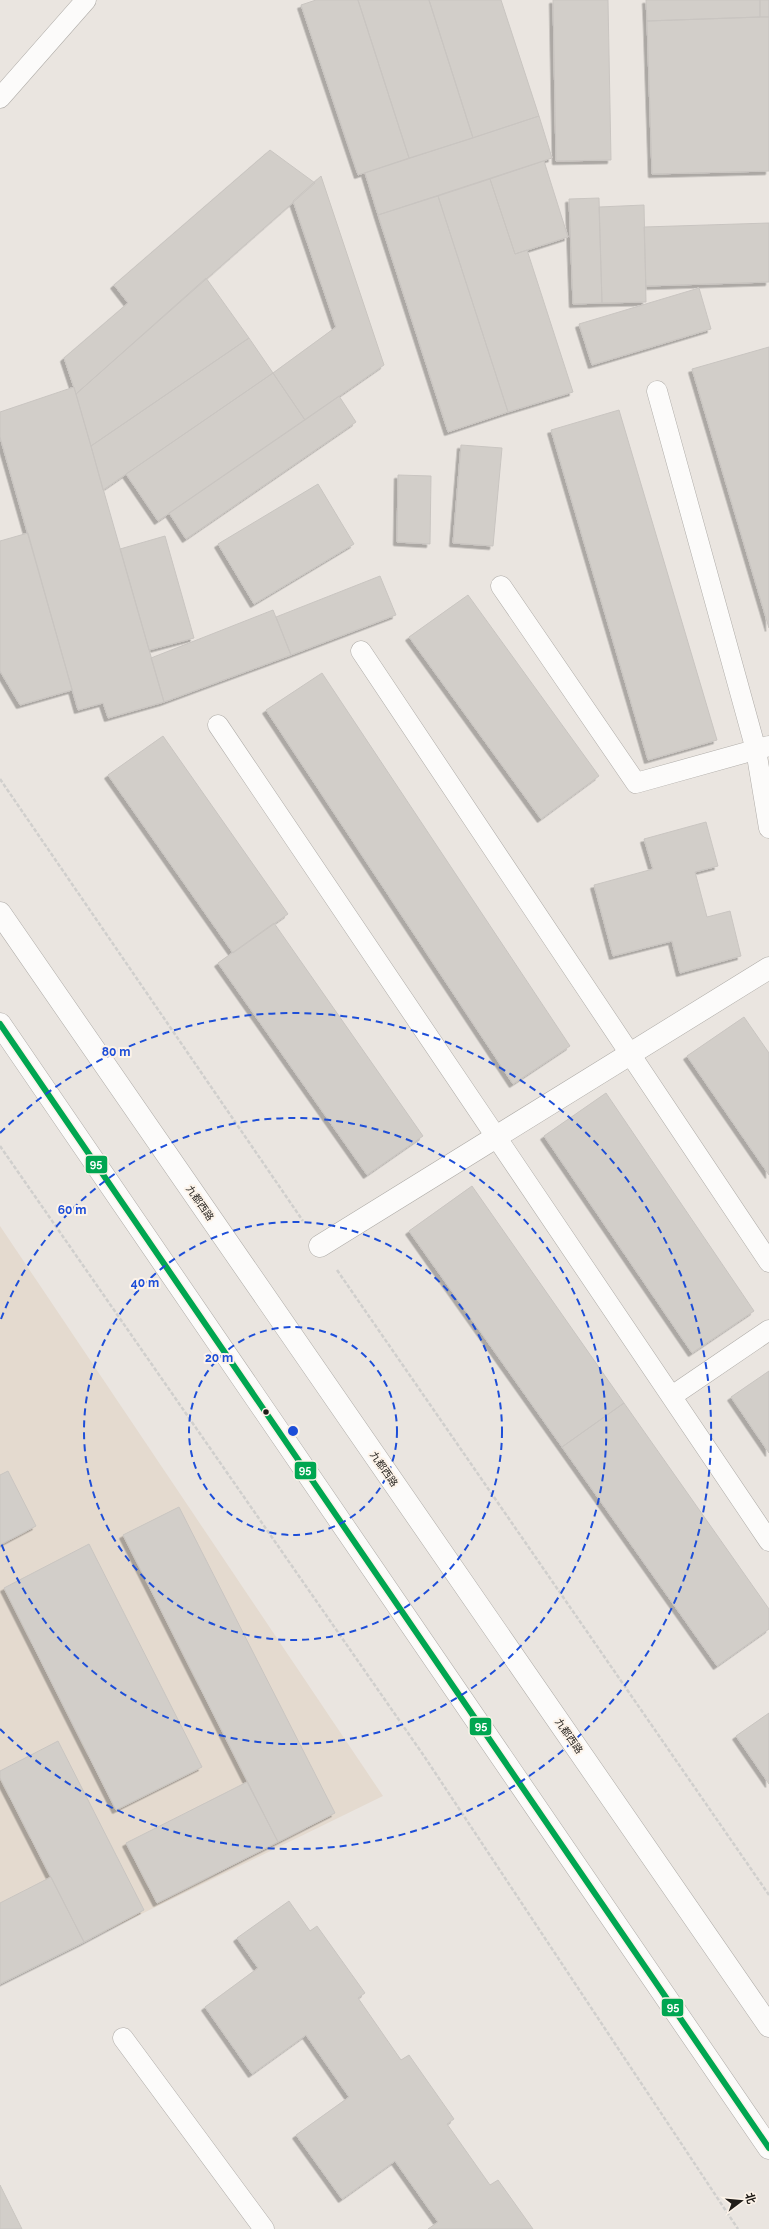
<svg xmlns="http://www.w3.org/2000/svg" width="769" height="2229" viewBox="0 0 769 2229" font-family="Raleway,'Noto Sans SC',sans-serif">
	<defs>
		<filter id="shadow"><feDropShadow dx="-3.5" dy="3.5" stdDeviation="0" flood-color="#0004"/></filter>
	</defs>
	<rect width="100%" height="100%" fill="#eae5e0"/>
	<path fill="#e4dacf" d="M 0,1226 L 383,1796 L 0,1983 Z"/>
	<path fill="#d2cec9" stroke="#c9c5c1" filter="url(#shadow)" d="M 316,0 L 358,0 L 409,158 L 358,175 L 301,5 Z
		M 358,0 L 429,0 L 473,138 L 409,158 Z
		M 429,0 L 501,0 L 539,116 L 473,138 Z
		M 553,0 L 608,0 L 611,160 L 556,161 Z
		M 646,0 L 760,0 L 760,17 L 647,21 Z
		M 760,0 L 769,0 L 769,17 L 760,17 Z
		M 760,17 L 769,17 L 769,171 L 652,174 L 647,21 Z
		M 539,116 L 552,158 L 378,215 L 365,173 Z
		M 270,150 L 315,183 L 76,394 L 64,358 L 128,303 L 114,285 Z
		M 544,161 L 568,237 L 515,254 L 490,179 Z
		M 321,176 L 384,365 L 305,420 L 273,373 L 336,327 L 293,201 Z
		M 490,179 L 515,254 L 527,250 L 573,392 L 508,412 L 438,196 Z
		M 438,196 L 508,412 L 448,432 L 378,215 Z
		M 599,198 L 602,303 L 573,304 L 569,199 Z
		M 644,205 L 646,302 L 602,303 L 599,207 Z
		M 769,223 L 769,282 L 646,286 L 644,227 Z
		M 206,278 L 249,338 L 91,446 L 76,394 Z
		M 699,288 L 711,329 L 592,365 L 579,324 Z
		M 249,338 L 273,373 L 103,490 L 91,446 Z
		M 769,347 L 769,628 L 692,369 Z
		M 273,373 L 305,420 L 158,521 L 126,474 Z
		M 74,387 L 164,702 L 108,718 L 103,703 L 78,710 L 0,437 L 0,412 Z
		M 339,396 L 356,422 L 186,539 L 169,513 Z
		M 619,410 L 717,740 L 648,760 L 551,430 Z
		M 461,445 L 502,448 L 493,546 L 453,543 Z
		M 398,475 L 431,476 L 430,544 L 397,542 Z
		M 318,484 L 354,544 L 254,604 L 218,544 Z
		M 28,533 L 72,690 L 20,705 L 0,671 L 0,541 Z
		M 165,536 L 194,638 L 149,650 L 120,549 Z
		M 380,576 L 396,615 L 291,655 L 276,617 Z
		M 468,595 L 599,776 L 541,819 L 409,637 Z
		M 273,610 L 291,655 L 164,702 L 151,658 Z
		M 322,673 L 570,1046 L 513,1084 L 266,710 Z
		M 163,736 L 288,914 L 233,953 L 108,775 Z
		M 706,822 L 718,866 L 695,872 L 707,917 L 730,911 L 741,956 L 680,973 L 672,941 L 613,956 L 594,885 L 653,869 L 644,839 Z
		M 274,923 L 423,1136 L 367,1175 L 218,963 Z
		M 744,1017 L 769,1053 L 769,1175 L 687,1056 Z
		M 606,1093 L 754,1311 L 692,1353 L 544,1136 Z
		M 472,1186 L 624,1403 L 562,1447 L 409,1231 Z
		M 769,1371 L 769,1453 L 731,1397 Z
		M 624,1403 L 769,1609 L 769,1629 L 717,1666 L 562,1447 Z
		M 8,1471 L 36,1526 L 0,1545 L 0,1475 Z
		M 179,1507 L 335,1813 L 278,1842 L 123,1535 Z
		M 89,1544 L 202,1767 L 116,1810 L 4,1588 Z
		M 769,1713 L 769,1784 L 736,1736 Z
		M 58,1741 L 144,1910 L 84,1942 L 0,1778 L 0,1771 Z
		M 247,1782 L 278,1842 L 157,1903 L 126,1843 Z
		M 51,1877 L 84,1942 L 0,1984 L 0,1903 Z
		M 289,1901 L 310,1931 L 317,1926 L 365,1993 L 358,1998 L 401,2060 L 409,2055 L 454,2119 L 447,2124 L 490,2185 L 498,2180 L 533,2229 L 428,2229 L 438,2222 L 395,2161 L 342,2199 L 296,2135 L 349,2097 L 306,2035 L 252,2074 L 205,2007 L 258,1968 L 237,1938 Z
		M 0,2185 L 22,2229 L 0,2229 Z"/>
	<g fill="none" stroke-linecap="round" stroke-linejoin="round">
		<defs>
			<path id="lane" d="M 0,98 L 86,0
				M 657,391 L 756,750 L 769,828
				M 501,586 L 636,783 L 769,746
				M 361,651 L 769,1262
				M 218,725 L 769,1541
				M 672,1396 L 769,1330
				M 123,2038 L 264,2229"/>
			<path id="street" d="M 320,1246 L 769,968"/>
			<path id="primary" d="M 0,913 L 769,2026
				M 0,1024 L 769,2148"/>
		</defs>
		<use href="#lane" stroke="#afaca8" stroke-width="21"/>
		<use href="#street" stroke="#afaca8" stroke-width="23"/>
		<use href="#primary" stroke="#afaca8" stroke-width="23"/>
		<path stroke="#d0cfcd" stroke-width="2.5" stroke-dasharray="4 2" stroke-linecap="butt" d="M 0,779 L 303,1221
			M 0,1146 L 424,1756 L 738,2229
			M 337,1270 L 769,1895"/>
		<use href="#lane" stroke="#fcfbfa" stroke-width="20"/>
		<use href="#street" stroke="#fcfbfa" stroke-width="22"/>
		<use href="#primary" stroke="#fcfbfa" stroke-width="22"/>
		<defs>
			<path id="bus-1" d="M 0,1024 L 769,2148"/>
		</defs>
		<use href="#bus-1" stroke="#fcf3e9" stroke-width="9"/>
		<use href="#bus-1" stroke="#00a651" stroke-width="6"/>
	</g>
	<g fill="none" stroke="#1d4ed8" stroke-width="2" stroke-dasharray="7 5">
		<circle cx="293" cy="1431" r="104"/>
		<circle cx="293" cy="1431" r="209"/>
		<path d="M1 1319A313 313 0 1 1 1 1543"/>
		<path d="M0 1133A418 418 0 1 1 0 1729"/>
	</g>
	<circle fill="#201d19" stroke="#fcf3e9" stroke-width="1.5" cx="266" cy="1412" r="3.5"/>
	<g text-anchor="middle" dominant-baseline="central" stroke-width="4" stroke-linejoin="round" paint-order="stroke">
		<g font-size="10" fill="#201d19" stroke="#fcf3e9">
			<text transform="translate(200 1203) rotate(55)">九都西路</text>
			<text transform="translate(384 1469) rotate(55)">九都西路</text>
			<text transform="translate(569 1736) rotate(55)">九都西路</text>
		</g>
	</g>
	<circle cx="293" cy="1431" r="6" fill="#1d4ed8" stroke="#fcf3e9" stroke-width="2"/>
	<g font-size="12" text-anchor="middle" font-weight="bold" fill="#1d4ed8" stroke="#fcf3e9" stroke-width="4" stroke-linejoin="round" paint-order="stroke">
		<text x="116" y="1056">80 m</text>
		<text x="72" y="1214">60 m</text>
		<text x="145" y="1287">40 m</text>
		<text x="219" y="1362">20 m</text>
	</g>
	<g stroke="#fcf3e9" stroke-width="1.5">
		<rect x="85" y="1155" width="23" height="19" rx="4" fill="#00a651"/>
		<rect x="294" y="1461" width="23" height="19" rx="4" fill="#00a651"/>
		<rect x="469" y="1717" width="23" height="19" rx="4" fill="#00a651"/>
		<rect x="661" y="1998" width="23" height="19" rx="4" fill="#00a651"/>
	</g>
	<g font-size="11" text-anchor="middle" font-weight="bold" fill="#fff">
		<text x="96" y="1168">95</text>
		<text x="305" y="1474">95</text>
		<text x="481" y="1730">95</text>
		<text x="673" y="2011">95</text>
	</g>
	<g transform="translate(741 2201) rotate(74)" stroke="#fcf3e9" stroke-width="3" paint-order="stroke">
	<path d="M0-3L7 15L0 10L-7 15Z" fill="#201d19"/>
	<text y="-6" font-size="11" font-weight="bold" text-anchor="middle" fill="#201d19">北</text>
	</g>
</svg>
